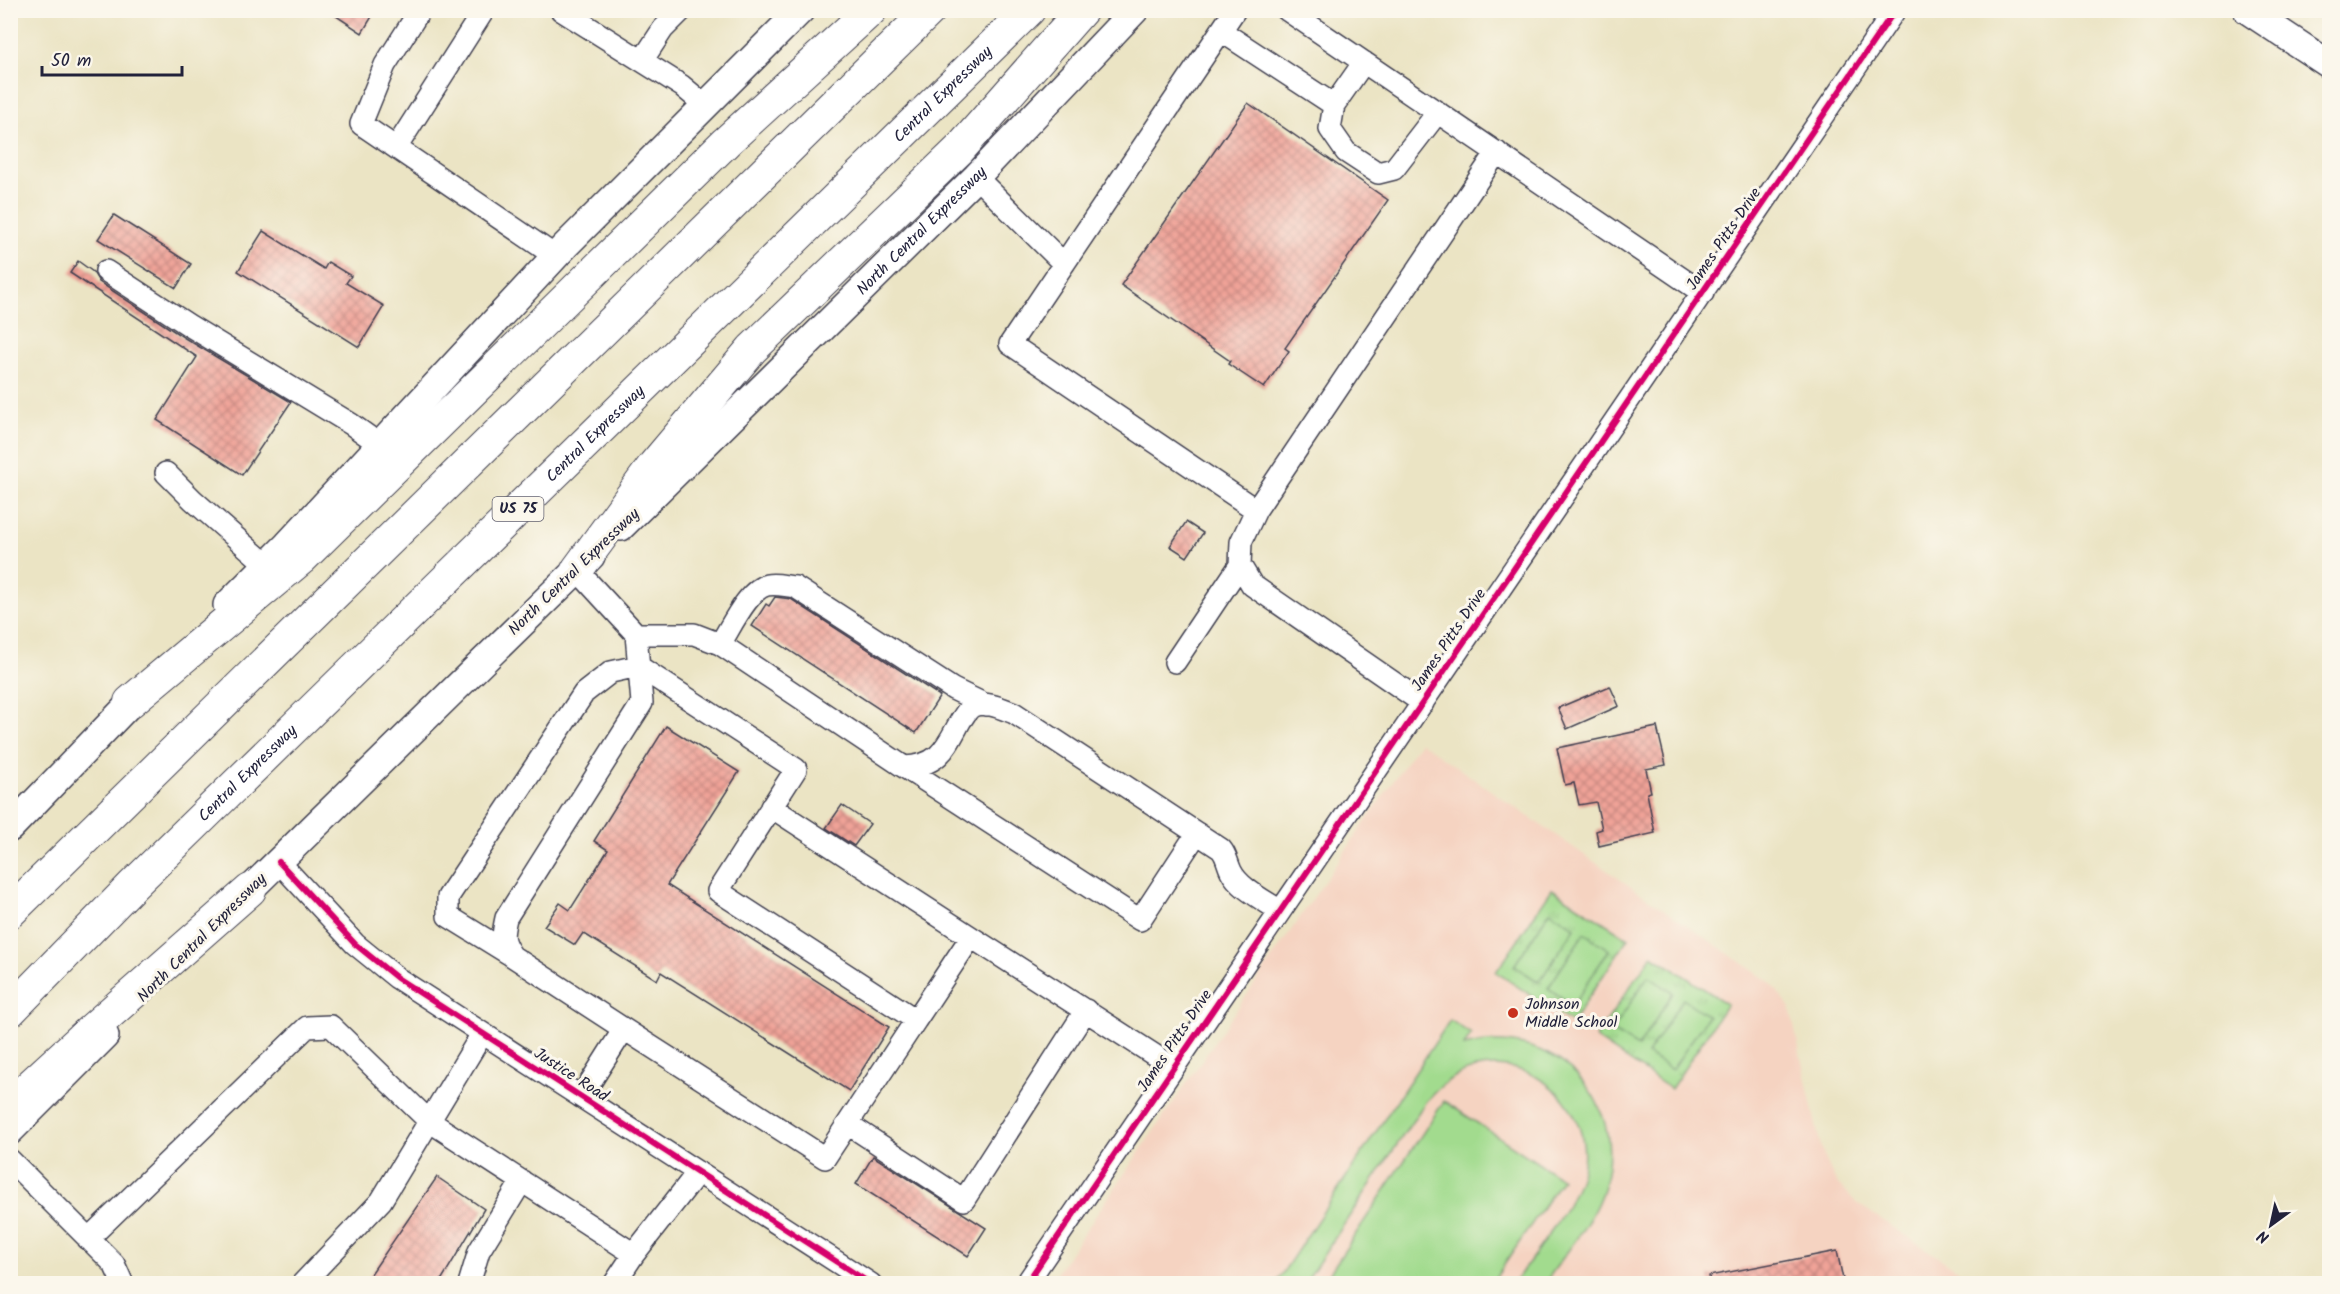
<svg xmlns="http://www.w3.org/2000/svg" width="2340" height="1294" viewBox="0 0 2340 1294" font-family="Kalam,sans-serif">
	<defs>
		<pattern id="grass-tufts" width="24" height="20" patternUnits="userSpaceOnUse" patternTransform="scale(1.5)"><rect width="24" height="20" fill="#a2db8e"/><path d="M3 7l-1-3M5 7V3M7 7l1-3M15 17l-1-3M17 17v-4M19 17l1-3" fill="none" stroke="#8bbc7b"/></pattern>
		<pattern id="building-cross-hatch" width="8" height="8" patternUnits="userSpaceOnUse" patternTransform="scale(1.5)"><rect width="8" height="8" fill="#f0a398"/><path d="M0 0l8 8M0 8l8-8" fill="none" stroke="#c2847d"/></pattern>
	</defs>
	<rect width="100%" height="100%" fill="#fbf7ec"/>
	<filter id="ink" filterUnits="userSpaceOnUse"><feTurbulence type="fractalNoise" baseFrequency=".0167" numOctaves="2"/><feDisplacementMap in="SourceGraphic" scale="12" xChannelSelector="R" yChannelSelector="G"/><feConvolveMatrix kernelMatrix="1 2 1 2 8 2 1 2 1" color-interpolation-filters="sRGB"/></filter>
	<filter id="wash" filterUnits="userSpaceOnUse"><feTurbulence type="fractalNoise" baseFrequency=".008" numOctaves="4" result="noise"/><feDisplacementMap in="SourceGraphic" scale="24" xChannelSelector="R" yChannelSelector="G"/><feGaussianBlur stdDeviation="1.35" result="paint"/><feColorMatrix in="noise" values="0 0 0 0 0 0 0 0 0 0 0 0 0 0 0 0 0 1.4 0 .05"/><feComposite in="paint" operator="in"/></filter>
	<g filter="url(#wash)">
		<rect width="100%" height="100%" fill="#ebe4c4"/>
		<path fill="#f5d3c1" d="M 1420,742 L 1771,983 L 1790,1008 L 1819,1139 L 1824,1156 L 1836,1182 L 1858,1204 L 1977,1283 L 1049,1284 Z"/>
		<path fill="url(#grass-tufts)" stroke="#627e64" stroke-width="1.5" d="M 1552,889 L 1628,938 L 1572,1023 L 1496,972 Z
			M 1652,955 L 1727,1004 L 1671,1089 L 1595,1038 Z"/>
		<path fill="#a2db8e" stroke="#627e64" stroke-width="1.5" d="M 1550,911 L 1575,928 L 1539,982 L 1514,966 Z
			M 1584,933 L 1609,950 L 1573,1005 L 1548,988 Z
			M 1648,976 L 1673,993 L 1638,1047 L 1612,1031 Z
			M 1683,999 L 1708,1016 L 1672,1070 L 1647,1054 Z
			M 1450,1020 L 1471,1034 L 1464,1046 C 1551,1023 1629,1097 1604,1186 C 1594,1221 1565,1253 1545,1283 L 1514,1283 C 1535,1253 1578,1200 1583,1165 C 1592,1099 1519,1044 1458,1075 C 1445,1081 1436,1091 1426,1101 L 1305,1283 L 1276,1283 Z
			M 1444,1101 L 1562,1179 L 1492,1283 L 1323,1283 Z"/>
		<g id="blocks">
			<path fill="url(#building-cross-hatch)" d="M 327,10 L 376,10 L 362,33 Z
				M 1248,103 L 1388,200 L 1285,348 L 1289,351 L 1264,388 L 1228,364 L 1230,361 L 1121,285 Z
				M 114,215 L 191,264 L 176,288 L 98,239 Z
				M 263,231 L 324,269 L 328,262 L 351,276 L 346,283 L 384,306 L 359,347 L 238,271 Z
				M 78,261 L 93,272 L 99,282 L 183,337 L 291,402 L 242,475 L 157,420 L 197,357 L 70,273 Z
				M 1186,522 L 1203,533 L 1187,557 L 1170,546 Z
				M 775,597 L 791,599 L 940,696 L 916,733 L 752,626 L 766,604 L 769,606 Z
				M 1610,686 L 1619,706 L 1567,729 L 1558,708 Z
				M 666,726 L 739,772 L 667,885 L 889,1027 L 849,1091 L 661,972 L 657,980 L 583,933 L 575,945 L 544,926 L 560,903 L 570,910 L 608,850 L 594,841 Z
				M 1657,727 L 1666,765 L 1646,769 L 1651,792 L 1647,793 L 1655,833 L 1599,846 L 1596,831 L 1602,829 L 1596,802 L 1579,805 L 1574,783 L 1565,785 L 1557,748 Z
				M 842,805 L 870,824 L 854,846 L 826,828 Z
				M 873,1156 L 986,1228 L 968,1256 L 856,1184 Z
				M 437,1177 L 484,1209 L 439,1284 L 364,1284 Z
				M 1837,1251 L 1844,1284 L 1710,1284 L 1709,1276 Z"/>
		</g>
	</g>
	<g filter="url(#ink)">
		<use href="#blocks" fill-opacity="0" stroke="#403f50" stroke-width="1.5"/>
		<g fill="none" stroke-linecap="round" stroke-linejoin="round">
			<defs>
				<path id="minor" d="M 420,10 L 385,65 L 361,124 L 555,256
					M 561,10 L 682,86 L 706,106
					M 1235,10 L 1010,344 L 1256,510
					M 1287,10 L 1703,293
					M 1221,31 L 1334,105
					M 642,61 L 663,29 L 682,10
					M 1364,62 L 1334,105 L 1330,129 L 1346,152 L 1378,173 L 1394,169 L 1438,112
					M 396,148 L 484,10
					M 976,177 L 1064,264
					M 106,271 L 190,326 L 351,424 L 379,444
					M 166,473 L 193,500 L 267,565
					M 577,570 L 636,634
					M 720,644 C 730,629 748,589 767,585 C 776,583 785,586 795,587 L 953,689 L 986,705
					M 1175,662 L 1240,565
					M 1423,703 L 1252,585 L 1240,565 L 1241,542 L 1256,510 L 1497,152
					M 904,767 L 1140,920 L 1197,833
					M 279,862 L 355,944 L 397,978 L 871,1284
					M 971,937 L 1173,1067
					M 511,955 L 448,916 L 448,897 L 584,693 L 611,672 L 638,666 L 796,769 L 718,891 L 916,1020 L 971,937 L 771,807
					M 624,1029 L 825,1158 L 916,1020
					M 581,1097 L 624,1029 L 512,956 C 501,940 502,936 506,918 L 642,703 L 636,634 L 694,634 L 720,644 L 904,767 C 940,766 946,747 961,720 C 965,715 967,709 973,706 C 987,701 1001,708 1014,713 L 1221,849 C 1227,856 1227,863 1231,871 C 1239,888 1264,900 1280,911
					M 848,1124 L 964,1200 L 1086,1010
					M 10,1160 L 114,1264 L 123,1284
					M 88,1239 L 307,1027 L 331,1026 L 429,1121 L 634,1254 L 614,1284
					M 634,1254 L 698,1172
					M 302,1284 L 381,1201 L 482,1034
					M 469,1284 L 479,1251 L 522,1181
					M 1026,1284 L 1895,10"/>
				<g id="major">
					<path d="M 2247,10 L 2330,65"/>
					<path id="s1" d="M 621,527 L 976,177 L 1135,10"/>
					<path d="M 227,605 L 287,545 L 565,246 L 801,10"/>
					<path d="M 10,828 L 145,688"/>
					<path d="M 235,904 L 591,556"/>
					<path d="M 10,1131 L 105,1036"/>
				</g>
				<g id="highway">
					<path d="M 577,570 L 654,465 L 752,349 L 959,150 L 1082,10"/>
					<path d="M 130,702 L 301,559 L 726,142 L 871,10"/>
					<path d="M 10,912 L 930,10"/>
					<path id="s2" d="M 10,1011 L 133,885 L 1029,10"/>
					<path d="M 10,1104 L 83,1037 L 250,890"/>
				</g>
			</defs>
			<use href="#minor" stroke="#403f50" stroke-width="24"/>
			<use href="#major" stroke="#403f50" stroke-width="30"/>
			<use href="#highway" stroke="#403f50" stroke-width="34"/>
			<use href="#minor" stroke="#fff" stroke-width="21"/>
			<use href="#major" stroke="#fff" stroke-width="27"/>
			<use href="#highway" stroke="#fff" stroke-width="32"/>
			<defs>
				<path id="cycleway" d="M 279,862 L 355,944 L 397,978 L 871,1284
					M 1026,1284 L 1895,10"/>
			</defs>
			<use href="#cycleway" stroke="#fbf7ec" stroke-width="10"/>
			<use href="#cycleway" stroke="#d6006c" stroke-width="6"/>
		</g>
	</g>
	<circle fill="#c8321e" stroke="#fbf7ec" stroke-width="2" cx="1513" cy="1013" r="6"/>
	<g text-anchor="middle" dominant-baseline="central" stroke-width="6" stroke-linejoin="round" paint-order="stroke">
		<rect fill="#fbf7ec" stroke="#636270" stroke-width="1.5" x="492.5" y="497" width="51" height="24" rx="4.5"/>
		<g font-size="15" font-weight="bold" fill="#22223b">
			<text x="518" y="509">US 75</text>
		</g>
		<g font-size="16" fill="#22223b" stroke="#fbf7ec">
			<text stroke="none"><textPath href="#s2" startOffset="1308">Central Expressway</textPath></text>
			<text stroke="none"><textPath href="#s1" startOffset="422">North Central Expressway</textPath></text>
			<text transform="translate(1724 239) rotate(-56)">James Pitts Drive</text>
			<text stroke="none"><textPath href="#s2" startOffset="822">Central Expressway</textPath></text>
			<text transform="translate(574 572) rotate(-44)">North Central Expressway</text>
			<text transform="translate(1449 640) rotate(-56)">James Pitts Drive</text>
			<text stroke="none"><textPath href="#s2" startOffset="336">Central Expressway</textPath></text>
			<text transform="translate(202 938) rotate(-45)">North Central Expressway</text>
			<text transform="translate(1175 1041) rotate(-56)">James Pitts Drive</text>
			<text transform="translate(571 1075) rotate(33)">Justice Road</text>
		</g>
		<g font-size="16" fill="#22223b" stroke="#fbf7ec" text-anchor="start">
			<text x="1525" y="1004">Johnson<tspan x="1525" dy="18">Middle School</tspan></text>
		</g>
	</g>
	<rect width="2340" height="1294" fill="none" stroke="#fbf7ec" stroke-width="36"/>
	<g transform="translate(2271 1225) rotate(213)" stroke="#fbf7ec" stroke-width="4.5" paint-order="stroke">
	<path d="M0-4.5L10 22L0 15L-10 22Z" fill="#22223b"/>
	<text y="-9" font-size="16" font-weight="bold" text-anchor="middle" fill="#22223b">N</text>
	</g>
	<path d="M42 66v9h140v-9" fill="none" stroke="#22223b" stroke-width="3"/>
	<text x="51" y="66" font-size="18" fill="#22223b" stroke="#fbf7ec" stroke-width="4.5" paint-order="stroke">50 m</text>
</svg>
